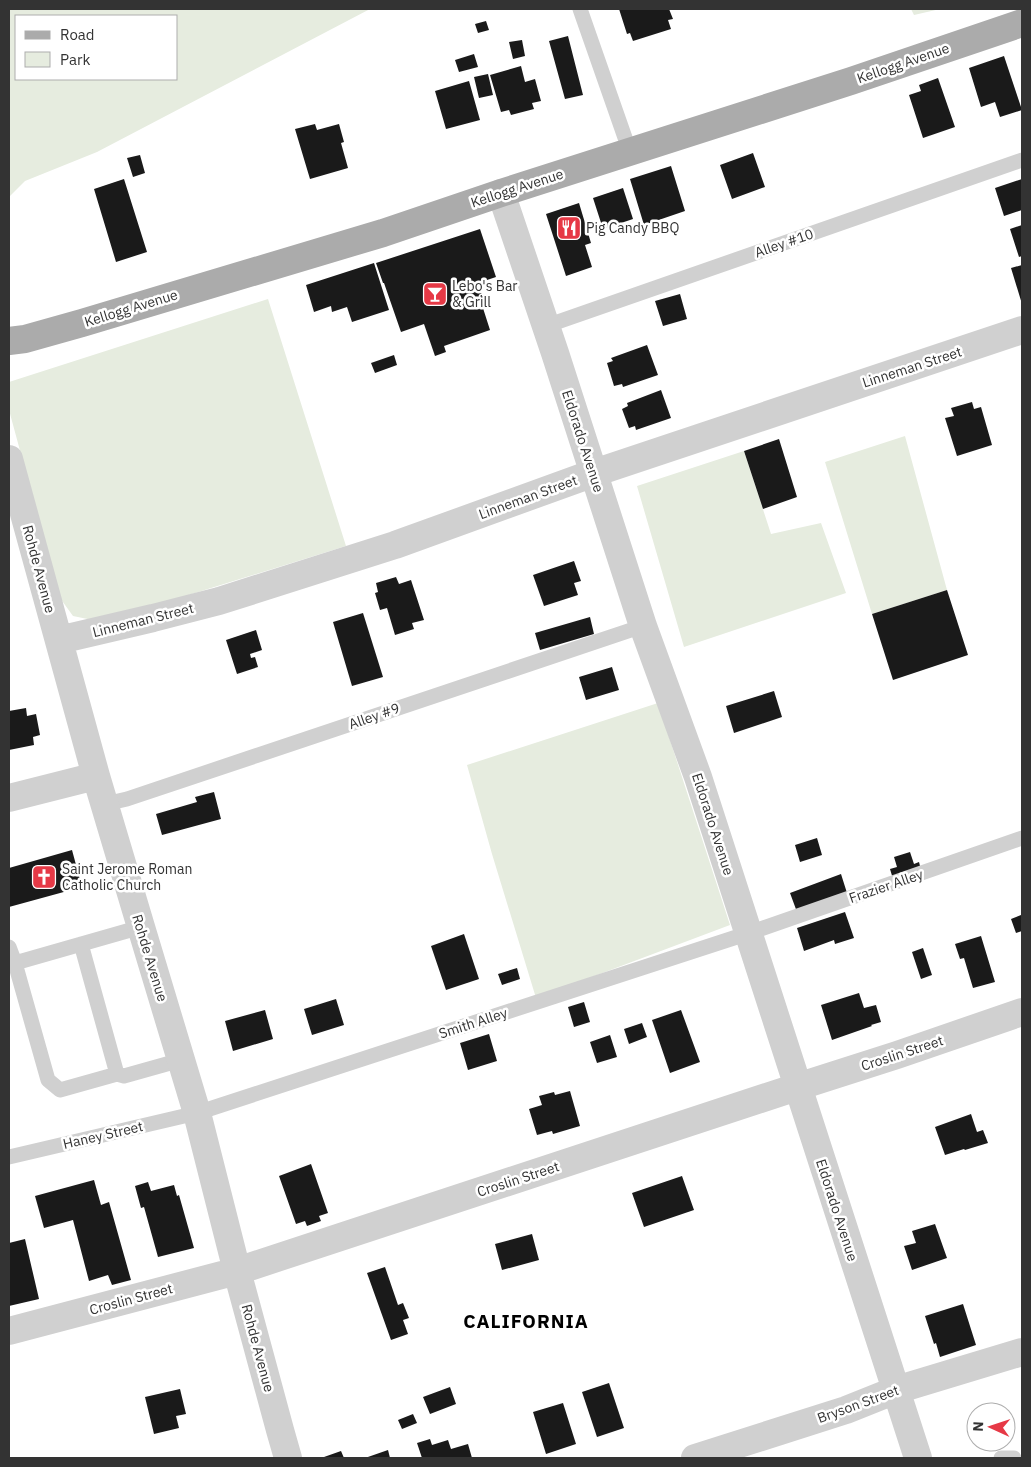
<svg xmlns="http://www.w3.org/2000/svg" width="1031" height="1467" viewBox="0 0 1031 1467" font-family="'IBM Plex Sans',sans-serif">
	<rect width="100%" height="100%" fill="#fff"/>
	<path fill="#e6ecdf" fill-rule="evenodd" d="M 9,9 L 370,9 L 97,152 L 25,181 L 9,197 ZM 176,16 L 176,79 L 16,79 L 16,16 Z
		M 911,9 L 940,9 L 914,15 Z
		M 268,299 L 346,546 L 102,622 L 73,616 L 60,598 L 9,410 L 9,382 Z
		M 905,436 L 947,590 L 872,614 L 825,462 Z
		M 744,451 L 771,534 L 821,523 L 846,593 L 684,647 L 637,486 Z
		M 658,703 L 730,925 L 536,998 L 492,854 L 467,765 Z"/>
	<path fill="#1a1a1a" d="M 619,9 L 669,9 L 673,19 L 668,20 L 671,29 L 633,41 L 630,33 L 627,34 Z
		M 486,21 L 489,30 L 478,33 L 475,24 Z
		M 568,36 L 583,95 L 565,99 L 549,41 Z
		M 522,40 L 525,56 L 513,59 L 509,42 Z
		M 474,54 L 478,67 L 459,72 L 455,60 Z
		M 1004,56 L 1022,110 L 1000,117 L 995,102 L 981,107 L 969,68 Z
		M 521,66 L 525,82 L 535,79 L 541,101 L 532,103 L 534,109 L 511,115 L 509,110 L 501,112 L 490,75 Z
		M 488,74 L 493,95 L 479,98 L 474,77 Z
		M 938,78 L 955,127 L 923,138 L 909,95 L 921,91 L 919,85 Z
		M 469,81 L 480,120 L 446,129 L 435,91 Z
		M 315,124 L 317,130 L 339,124 L 344,142 L 341,143 L 348,168 L 310,179 L 295,129 Z
		M 753,153 L 765,187 L 732,199 L 720,165 Z
		M 140,155 L 145,173 L 133,177 L 127,158 Z
		M 671,166 L 685,211 L 644,225 L 630,179 Z
		M 124,179 L 147,252 L 116,262 L 94,189 Z
		M 1022,179 L 1022,210 L 1004,216 L 995,188 Z
		M 623,188 L 633,219 L 603,229 L 593,198 Z
		M 579,203 L 591,243 L 585,245 L 592,267 L 566,276 L 546,214 Z
		M 1022,225 L 1022,256 L 1019,257 L 1010,229 Z
		M 480,229 L 496,277 L 478,283 L 485,305 L 482,305 L 490,330 L 444,346 L 446,352 L 435,356 L 424,324 L 401,332 L 384,283 L 383,283 L 376,263 Z
		M 374,263 L 389,310 L 352,322 L 347,307 L 332,312 L 331,306 L 314,312 L 306,285 Z
		M 1022,265 L 1022,304 L 1011,268 Z
		M 680,294 L 687,319 L 663,326 L 655,301 Z
		M 647,345 L 658,375 L 623,387 L 622,384 L 614,386 L 607,363 L 613,361 L 611,358 Z
		M 394,355 L 397,365 L 375,373 L 371,363 Z
		M 661,390 L 671,418 L 636,430 L 635,426 L 629,428 L 622,409 L 628,406 L 627,403 Z
		M 972,402 L 974,409 L 981,407 L 992,445 L 957,456 L 945,418 L 954,416 L 951,408 Z
		M 779,439 L 797,497 L 763,509 L 744,451 Z
		M 574,561 L 581,581 L 574,583 L 578,595 L 544,606 L 533,575 Z
		M 396,577 L 399,584 L 411,580 L 424,620 L 412,623 L 414,629 L 395,635 L 387,608 L 380,610 L 375,593 L 378,592 L 376,583 Z
		M 947,590 L 968,655 L 893,680 L 872,614 Z
		M 363,613 L 383,677 L 352,686 L 333,622 Z
		M 590,617 L 594,634 L 540,650 L 535,633 Z
		M 256,630 L 262,650 L 250,654 L 251,658 L 255,657 L 258,667 L 237,674 L 226,640 Z
		M 612,667 L 619,690 L 586,700 L 579,677 Z
		M 774,691 L 782,717 L 734,733 L 726,706 Z
		M 26,708 L 27,716 L 36,714 L 40,735 L 33,737 L 34,745 L 9,750 L 9,711 Z
		M 214,792 L 221,819 L 162,835 L 156,814 L 197,802 L 195,797 Z
		M 817,838 L 822,855 L 800,862 L 795,845 Z
		M 72,850 L 82,887 L 9,907 L 9,868 Z
		M 910,852 L 914,864 L 919,862 L 921,870 L 893,879 L 890,869 L 897,867 L 894,857 Z
		M 841,874 L 847,893 L 797,912 L 790,893 Z
		M 845,912 L 854,938 L 835,944 L 834,940 L 804,951 L 797,928 Z
		M 1021,915 L 1022,931 L 1016,933 L 1011,919 Z
		M 464,934 L 479,979 L 446,990 L 431,946 Z
		M 981,936 L 995,982 L 973,988 L 964,958 L 960,959 L 955,944 Z
		M 923,948 L 932,975 L 921,979 L 912,952 Z
		M 517,968 L 520,979 L 502,985 L 498,974 Z
		M 859,993 L 864,1008 L 876,1005 L 881,1022 L 871,1025 L 872,1026 L 832,1040 L 821,1005 Z
		M 336,999 L 344,1025 L 312,1035 L 304,1009 Z
		M 584,1002 L 590,1022 L 574,1027 L 568,1007 Z
		M 265,1010 L 273,1039 L 233,1051 L 225,1021 Z
		M 681,1010 L 700,1062 L 670,1073 L 652,1020 Z
		M 642,1023 L 647,1037 L 629,1044 L 624,1029 Z
		M 489,1034 L 497,1061 L 468,1070 L 460,1043 Z
		M 610,1035 L 617,1057 L 597,1063 L 590,1042 Z
		M 570,1091 L 580,1126 L 553,1134 L 552,1131 L 537,1135 L 529,1109 L 542,1105 L 539,1096 L 554,1092 L 555,1095 Z
		M 971,1114 L 977,1132 L 983,1130 L 988,1143 L 965,1150 L 964,1149 L 945,1155 L 935,1127 Z
		M 311,1164 L 328,1213 L 319,1216 L 321,1221 L 307,1226 L 305,1221 L 296,1224 L 279,1176 Z
		M 682,1176 L 694,1210 L 644,1227 L 632,1193 Z
		M 94,1180 L 101,1205 L 109,1202 L 131,1280 L 112,1285 L 108,1275 L 89,1281 L 73,1220 L 44,1228 L 35,1196 Z
		M 148,1182 L 151,1191 L 174,1185 L 177,1196 L 179,1195 L 194,1248 L 158,1257 L 144,1207 L 141,1208 L 135,1186 Z
		M 935,1224 L 947,1258 L 912,1270 L 904,1246 L 916,1243 L 912,1231 Z
		M 532,1234 L 539,1260 L 502,1270 L 495,1244 Z
		M 25,1239 L 39,1299 L 9,1306 L 9,1243 Z
		M 385,1267 L 398,1305 L 403,1303 L 409,1318 L 403,1320 L 408,1334 L 391,1340 L 367,1273 Z
		M 963,1304 L 976,1345 L 940,1357 L 936,1343 L 934,1344 L 925,1316 Z
		M 609,1383 L 624,1428 L 597,1437 L 582,1392 Z
		M 450,1387 L 456,1404 L 430,1414 L 423,1397 Z
		M 180,1389 L 186,1414 L 176,1416 L 179,1428 L 154,1434 L 145,1397 Z
		M 563,1403 L 576,1444 L 546,1454 L 533,1412 Z
		M 413,1414 L 417,1423 L 402,1429 L 398,1420 Z
		M 430,1439 L 432,1445 L 448,1440 L 451,1449 L 468,1444 L 472,1458 L 422,1458 L 417,1443 Z
		M 388,1450 L 390,1458 L 365,1458 Z
		M 341,1451 L 344,1458 L 324,1458 L 324,1457 Z"/>
	<g fill="none" stroke-linecap="round" stroke-linejoin="round">
		<path stroke="#d0d0d0" stroke-width="15" d="M 580,9 L 630,152
			M 546,326 L 1022,160
			M 105,804 L 127,799 L 643,626
			M 81,944 L 117,1074 L 124,1076 L 181,1060
			M 9,947 L 15,963 L 48,1080 L 60,1090 L 117,1074
			M 15,963 L 141,927
			M 9,1157 L 197,1113 L 749,933 L 1022,838
			M 1001,1458 L 1014,1458"/>
		<path stroke="#d0d0d0" stroke-width="28" d="M 501,193 L 555,353 L 643,626 L 698,777 L 918,1458
			M 9,459 L 96,776 L 141,927 L 197,1113 L 237,1271 L 280,1430 L 288,1458
			M 59,640 L 153,618 L 219,601 L 395,545 L 594,473 L 1022,330
			M 9,798 L 96,776
			M 9,1331 L 237,1271 L 797,1087 L 897,1055 L 1022,1012
			M 695,1458 L 846,1410 L 896,1390 L 1022,1352"/>
		<path stroke="#ababab" stroke-width="28" d="M 9,341 L 25,339 L 82,323 L 383,233 L 501,193 L 851,81 L 1022,23"/>
	</g>
	<defs>
		<symbol id="restaurant-square" viewBox="-11 -11 22 22"><rect x="-9" y="-9" width="18" height="18" rx="4" fill="#e63946" stroke="#fff"/><path d="M-5-6h1v4h1v-4h1v4h1v-4h1v5L-1.5 .5V6h-2V.5L-5-1ZM5-6V6H3V1.5H1.5Q1.5-4 5-6Z" fill="#fff"/></symbol>
		<symbol id="bar-square" viewBox="-11 -11 22 22"><rect x="-9" y="-9" width="18" height="18" rx="4" fill="#e63946" stroke="#fff"/><path d="M-6-5H6L.8 .8V4.5H3.5V6h-7V4.5H-.8V.8Z" fill="#fff"/></symbol>
		<symbol id="church-square" viewBox="-11 -11 22 22"><rect x="-9" y="-9" width="18" height="18" rx="4" fill="#e63946" stroke="#fff"/><path d="M-1.2-6h2.4v3.5h3.3v2.4h-3.3V6h-2.4V-.1h-3.3v-2.4h3.3Z" fill="#fff"/></symbol>
	</defs>
	<g fill-rule="evenodd">
		<use href="#restaurant-square" x="555" y="214" width="28" height="28"/>
		<use href="#bar-square" x="421" y="280" width="28" height="28"/>
		<use href="#church-square" x="30" y="863" width="28" height="28"/>
	</g>
	<g text-anchor="middle" dominant-baseline="central" stroke-width="5" stroke-linejoin="round" paint-order="stroke">
		<g font-size="14" fill="#333" stroke="#fff">
			<text transform="translate(903 63) rotate(-19)">Kellogg Avenue</text>
			<text transform="translate(517 188) rotate(-18)">Kellogg Avenue</text>
			<text transform="translate(784 243) rotate(-19)">Alley #10</text>
			<text transform="translate(131 308) rotate(-17)">Kellogg Avenue</text>
			<text transform="translate(912 367) rotate(-18)">Linneman Street</text>
			<text transform="translate(583 441) rotate(72)">Eldorado Avenue</text>
			<text transform="translate(528 497) rotate(-20)">Linneman Street</text>
			<text transform="translate(39 569) rotate(75)">Rohde Avenue</text>
			<text transform="translate(143 620) rotate(-14)">Linneman Street</text>
			<text transform="translate(374 716) rotate(-19)">Alley #9</text>
			<text transform="translate(713 824) rotate(72)">Eldorado Avenue</text>
			<text transform="translate(886 886) rotate(-19)">Frazier Alley</text>
			<text transform="translate(150 958) rotate(73)">Rohde Avenue</text>
			<text transform="translate(473 1023) rotate(-18)">Smith Alley</text>
			<text transform="translate(902 1053) rotate(-18)">Croslin Street</text>
			<text transform="translate(103 1135) rotate(-13)">Haney Street</text>
			<text transform="translate(518 1179) rotate(-18)">Croslin Street</text>
			<text transform="translate(837 1210) rotate(72)">Eldorado Avenue</text>
			<text transform="translate(131 1299) rotate(-15)">Croslin Street</text>
			<text transform="translate(258 1348) rotate(75)">Rohde Avenue</text>
			<text transform="translate(858 1404) rotate(-20)">Bryson Street</text>
		</g>
		<g font-size="14" fill="#333" stroke="#fff" text-anchor="start">
			<text x="586" y="228">Pig Candy BBQ</text>
			<text x="452" y="286">Lebo's Bar<tspan x="452" dy="16">&amp; Grill</tspan></text>
			<text x="62" y="869">Saint Jerome Roman<tspan x="62" dy="16">Catholic Church</tspan></text>
		</g>
		<g font-size="19" font-weight="bold" letter-spacing="1" fill="#000" stroke="#fff">
			<text x="526" y="1321">CALIFORNIA</text>
		</g>
	</g>
	<rect width="1031" height="1467" fill="none" stroke="#333333" stroke-width="20"/>
	<rect x="15" y="15" width="162" height="65" fill="#ffffff" stroke="#adadad"/>
	<rect x="25" y="31" width="25" height="8" fill="#ababab" stroke="#adadad"/>
	<text x="60" y="40" font-size="15" fill="#333333">Road</text>
	<rect x="25" y="52" width="25" height="15" fill="#e6ecdf" stroke="#adadad"/>
	<text x="60" y="65" font-size="15" fill="#333333">Park</text>
	<g transform="translate(991 1427) rotate(273)"><circle r="24" fill="#ffffff" stroke="#adadad"/>
	<path d="M0-4L9 19L0 12L-9 19Z" fill="#e63946"/>
	<text y="-8" font-size="14" font-weight="bold" text-anchor="middle" fill="#333333">N</text>
	</g>
</svg>
